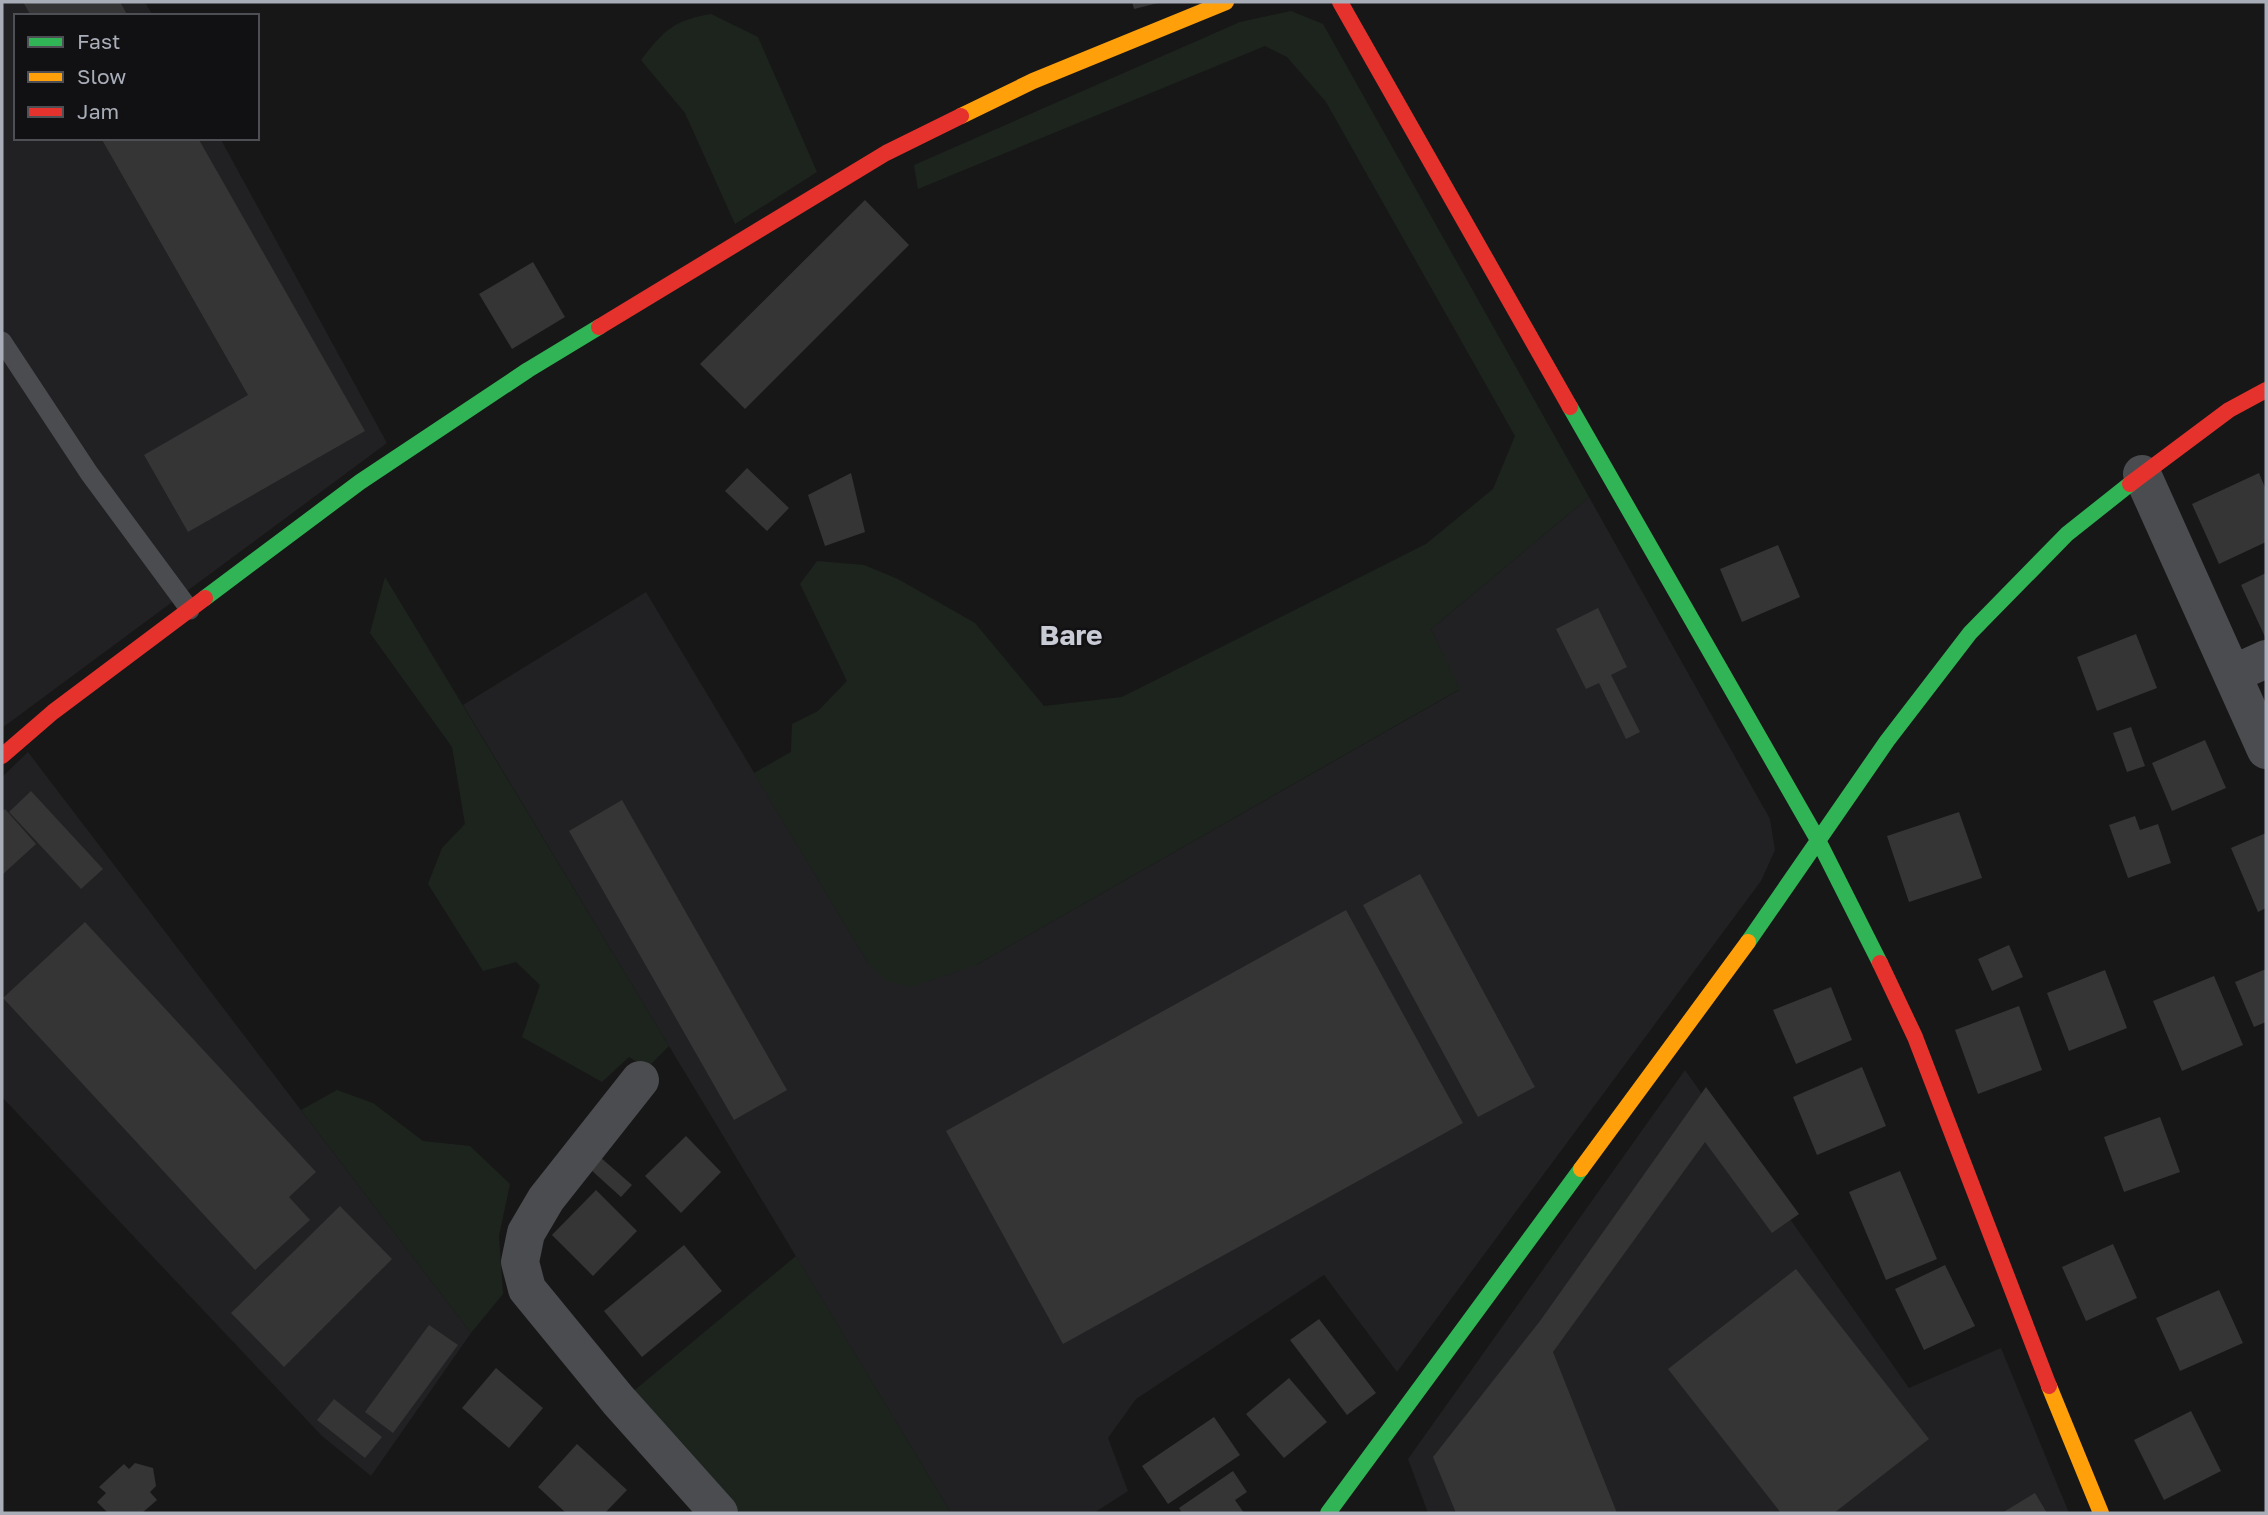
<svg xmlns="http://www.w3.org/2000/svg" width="2268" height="1515" viewBox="0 0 2268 1515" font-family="'Golos Text',sans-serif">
	<rect width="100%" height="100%" fill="#171717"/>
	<path fill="#212123" d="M 2,2 L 145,2 L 153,16 L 16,16 L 16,138 L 220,138 L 387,443 L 2,728 Z
		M 1589,497 L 1770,819 L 1775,850 L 1761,881 L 1397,1372 L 1324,1275 L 1136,1399 L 1108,1438 L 1128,1491 L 1094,1513 L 951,1513 L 463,705 L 646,592 L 868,963 L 976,965 L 1459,690 L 1431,629 Z
		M 28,752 L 471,1333 L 371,1476 L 322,1436 L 2,1097 L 2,777 Z
		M 1685,1070 L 1909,1388 L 2001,1348 L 2069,1513 L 1428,1513 L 1408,1459 Z"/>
	<path fill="#1d241e" d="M 1291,11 L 1323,24 L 1589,497 L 1431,629 L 1460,689 L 976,965 L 911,987 L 887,981 L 868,963 L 754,773 L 791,752 L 792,724 L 818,711 L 847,681 L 800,584 L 817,561 L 864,565 L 898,579 L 975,623 L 1044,706 L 1122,697 L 1426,544 L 1493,489 L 1515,436 L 1326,102 L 1287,57 L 1265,46 L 918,189 L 914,165 L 1240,22 Z
		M 711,14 L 758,37 L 817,172 L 735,224 L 685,113 L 641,60 C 663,31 674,20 711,14 Z
		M 385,577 L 669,1046 L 647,1068 L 629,1057 L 602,1082 L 522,1037 L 540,985 L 516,962 L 483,971 L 428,884 L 442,848 L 465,824 L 452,747 L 370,633 Z
		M 337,1090 L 373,1103 L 423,1141 L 470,1146 L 510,1184 L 499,1236 L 503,1294 L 471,1333 L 301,1110 Z
		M 796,1256 L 951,1513 L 740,1513 L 630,1394 Z"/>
	<path fill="#353536" d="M 23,2 L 120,2 L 128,16 L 31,16 Z
		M 1132,2 L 1158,2 L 1158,3 L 1134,9 Z
		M 101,138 L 198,138 L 365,431 L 188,532 L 144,455 L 248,395 Z
		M 865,200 L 909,245 L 745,409 L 700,364 Z
		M 533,262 L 565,317 L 512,349 L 479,294 Z
		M 747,468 L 789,508 L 767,531 L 725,491 Z
		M 851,473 L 865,532 L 825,546 L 808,495 Z
		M 2259,473 L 2266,490 L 2266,542 L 2219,564 L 2192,504 Z
		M 1778,545 L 1800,597 L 1742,622 L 1720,569 Z
		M 2266,573 L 2266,639 L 2241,585 Z
		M 1598,608 L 1627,667 L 1611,675 L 1640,732 L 1626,739 L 1599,683 L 1586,689 L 1556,629 Z
		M 2136,634 L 2157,688 L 2097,711 L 2077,657 Z
		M 2131,727 L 2145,766 L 2127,772 L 2113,733 Z
		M 2205,740 L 2226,788 L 2172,811 L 2152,763 Z
		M 31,791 L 103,869 L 81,889 L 9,812 Z
		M 622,800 L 787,1090 L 734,1120 L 569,831 Z
		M 5,809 L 36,844 L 2,875 L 2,812 Z
		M 1959,812 L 1982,878 L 1909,902 L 1887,836 Z
		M 2135,816 L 2140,830 L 2158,824 L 2171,863 L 2128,878 L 2109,825 Z
		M 2266,833 L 2266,908 L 2258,912 L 2231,848 Z
		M 1420,874 L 1535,1087 L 1478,1117 L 1363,905 Z
		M 1346,910 L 1463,1123 L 1063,1344 L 946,1131 Z
		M 85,922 L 316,1172 L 289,1197 L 310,1220 L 255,1270 L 3,998 Z
		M 2009,945 L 2023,977 L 1992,991 L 1978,959 Z
		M 2266,969 L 2266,1022 L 2254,1027 L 2235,982 Z
		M 2105,970 L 2127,1028 L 2069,1051 L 2047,993 Z
		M 2214,976 L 2243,1045 L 2182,1071 L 2153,1001 Z
		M 1831,987 L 1852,1040 L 1796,1064 L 1773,1010 Z
		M 2019,1006 L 2042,1070 L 1978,1094 L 1955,1030 Z
		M 1862,1067 L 1886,1126 L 1817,1155 L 1793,1097 Z
		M 1706,1087 L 1799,1214 L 1772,1233 L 1705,1142 L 1553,1352 L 1617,1513 L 1456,1513 L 1433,1457 L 1540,1321 Z
		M 2160,1117 L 2180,1172 L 2124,1192 L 2104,1137 Z
		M 686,1136 L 721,1172 L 681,1213 L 645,1176 Z
		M 600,1157 L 632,1185 L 621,1197 L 590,1169 Z
		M 1900,1171 L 1937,1259 L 1886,1280 L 1849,1192 Z
		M 596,1190 L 637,1231 L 593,1276 L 552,1235 Z
		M 340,1206 L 392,1259 L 284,1367 L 231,1313 Z
		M 2113,1244 L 2137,1298 L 2086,1321 L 2062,1267 Z
		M 684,1245 L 722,1291 L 642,1357 L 604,1311 Z
		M 1945,1265 L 1975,1326 L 1924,1350 L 1895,1289 Z
		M 1796,1269 L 1929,1439 L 1834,1513 L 1781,1513 L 1668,1369 Z
		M 2219,1290 L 2243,1343 L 2180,1371 L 2156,1318 Z
		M 1319,1319 L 1376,1393 L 1347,1415 L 1290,1340 Z
		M 429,1325 L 458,1345 L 393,1433 L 365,1412 Z
		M 496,1368 L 543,1408 L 509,1448 L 462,1408 Z
		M 1289,1378 L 1327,1422 L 1284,1458 L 1246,1414 Z
		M 334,1399 L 382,1437 L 365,1458 L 317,1420 Z
		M 2191,1411 L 2221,1471 L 2164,1500 L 2134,1440 Z
		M 1214,1417 L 1240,1455 L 1168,1504 L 1142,1466 Z
		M 577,1444 L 627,1490 L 605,1513 L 566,1513 L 538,1487 Z
		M 135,1463 L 153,1468 L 156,1486 L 150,1492 L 157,1500 L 142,1513 L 108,1513 L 97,1502 L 106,1493 L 99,1487 L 124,1464 L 129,1469 Z
		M 1233,1471 L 1247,1492 L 1235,1500 L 1244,1513 L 1182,1513 L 1179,1508 Z
		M 2035,1493 L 2047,1513 L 2002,1513 Z"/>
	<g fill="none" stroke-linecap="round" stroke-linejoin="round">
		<path stroke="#4b4c50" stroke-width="19" d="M 2,341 L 89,473 L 190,610"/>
		<path stroke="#4b4c50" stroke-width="38" d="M 2142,474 L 2266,750
			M 2233,674 L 2266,659
			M 640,1080 L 546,1199 L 526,1233 L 520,1262 L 527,1289 L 618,1400 L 719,1513"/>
		<path stroke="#30b455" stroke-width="16" d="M 1570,407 L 1818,840 L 1880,963
			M 205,598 L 360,482 L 528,370 L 599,327
			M 1748,942 L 1887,741 L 1970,633 L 2067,534 L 2130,484
			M 1328,1513 L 1581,1169"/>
		<path stroke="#ff9f0a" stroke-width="16" d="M 961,116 L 1033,81 L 1226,2
			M 1581,1169 L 1748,942
			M 2049,1386 L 2101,1513"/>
		<path stroke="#e5322d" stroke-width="16" d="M 1340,2 L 1570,407
			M 599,327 L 886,153 L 961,116
			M 2130,484 L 2229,410 L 2266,390
			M 2,756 L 53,712 L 205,598
			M 1880,963 L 1915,1037 L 2049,1386"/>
	</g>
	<g text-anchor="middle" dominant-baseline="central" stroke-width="5" stroke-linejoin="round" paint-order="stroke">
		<g font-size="28" font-weight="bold" fill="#c9ccd4" stroke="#111113">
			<text x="1071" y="634">Bare</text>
		</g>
	</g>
	<rect width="2268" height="1515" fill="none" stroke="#a8adb8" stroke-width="7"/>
	<rect x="14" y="14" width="245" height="126" fill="#111113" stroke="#4d4f55" stroke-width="2"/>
	<rect x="28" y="37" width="35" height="10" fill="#30b455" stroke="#4d4f55" stroke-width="2"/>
	<text x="77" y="49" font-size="21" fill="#a8adb8">Fast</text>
	<rect x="28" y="72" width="35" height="10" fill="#ff9f0a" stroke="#4d4f55" stroke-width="2"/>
	<text x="77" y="84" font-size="21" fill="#a8adb8">Slow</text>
	<rect x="28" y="107" width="35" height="10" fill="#e5322d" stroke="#4d4f55" stroke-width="2"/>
	<text x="77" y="119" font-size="21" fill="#a8adb8">Jam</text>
</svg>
